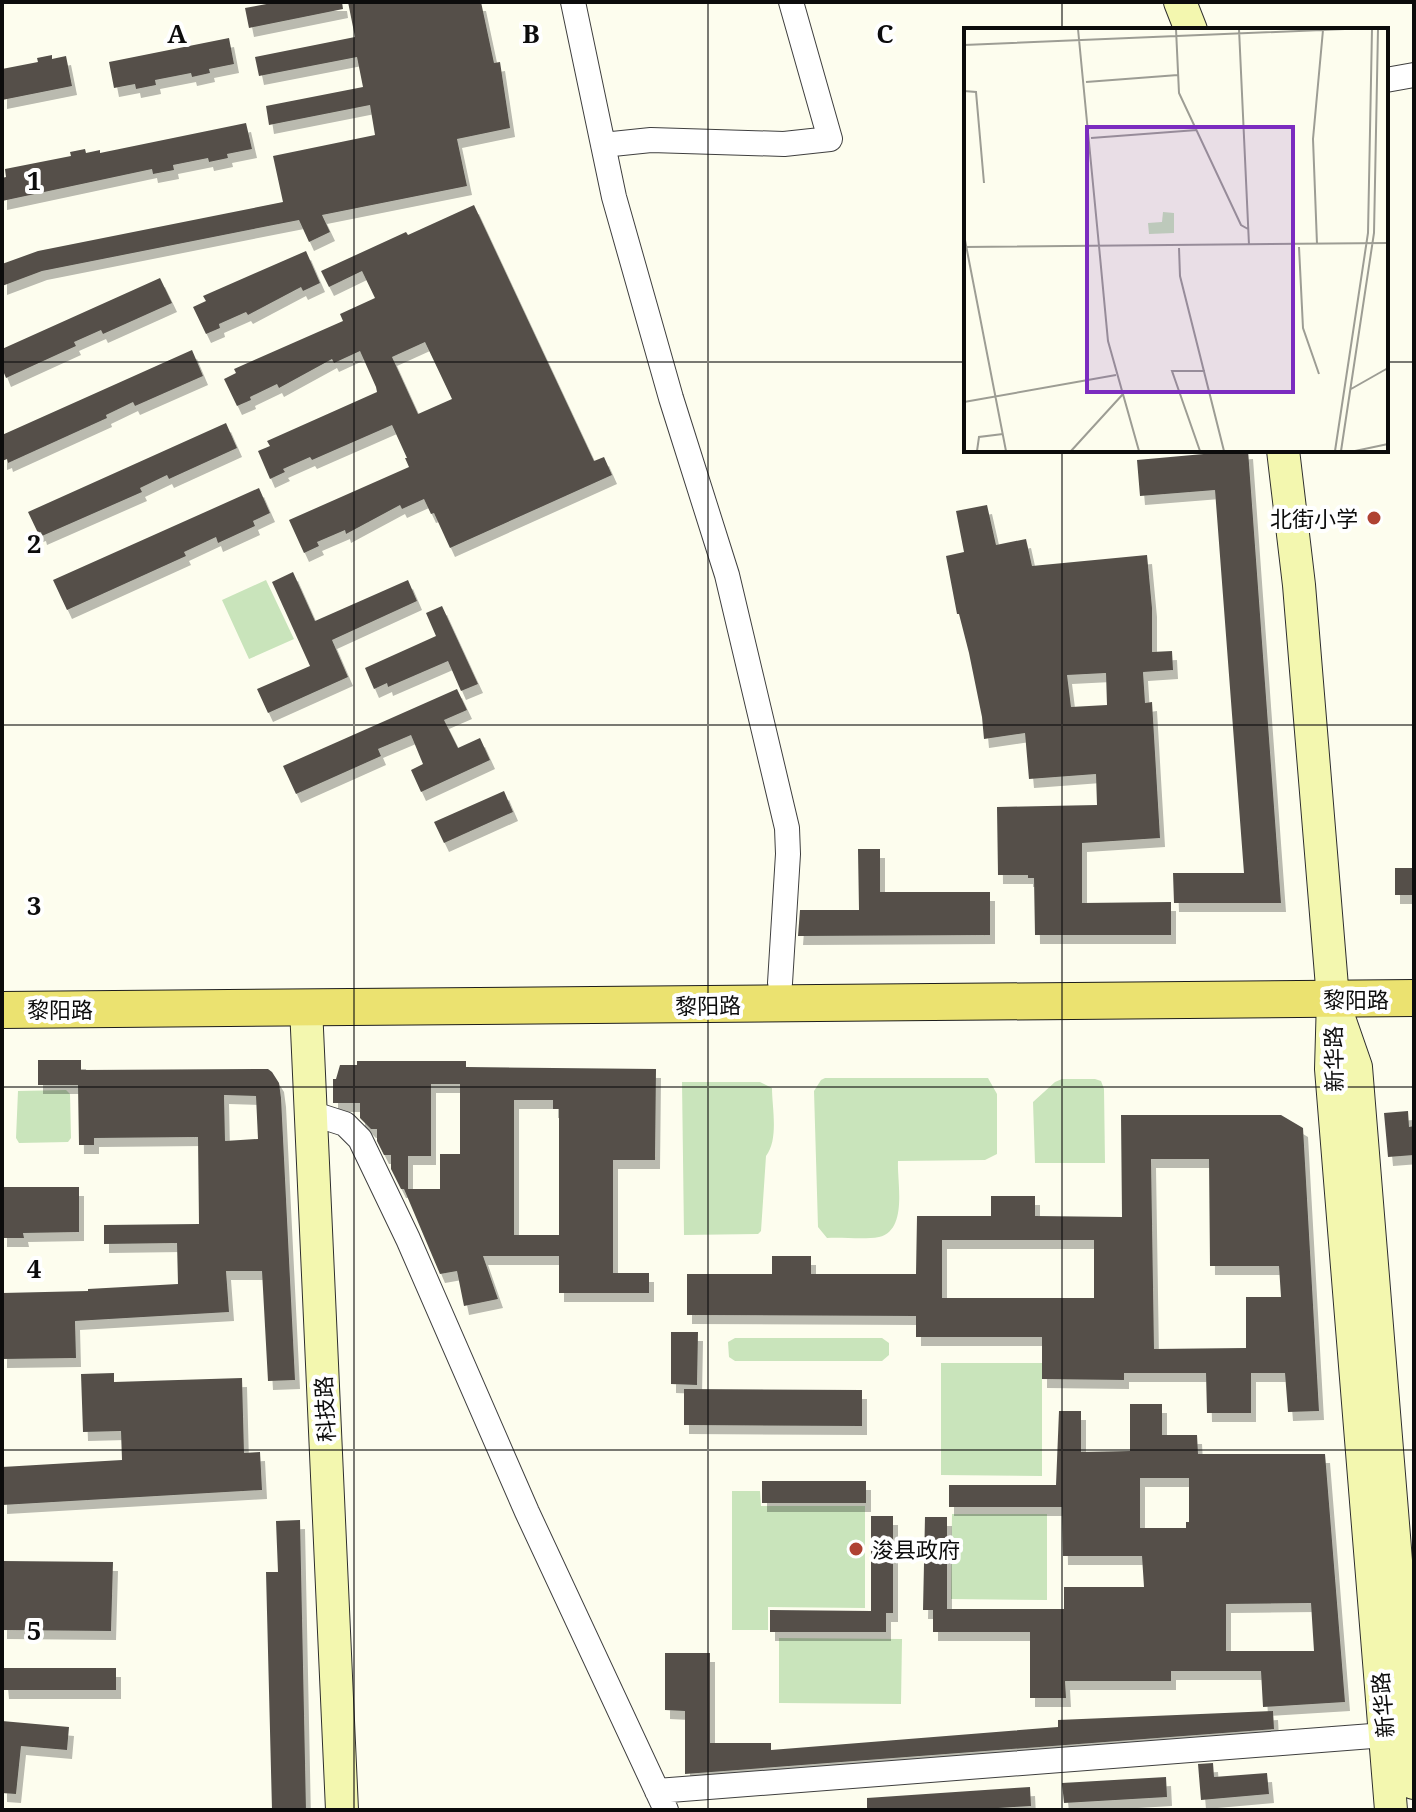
<svg xmlns="http://www.w3.org/2000/svg" width="1416" height="1812" viewBox="0 0 1416 1812" font-family="'Noto Serif','Noto Sans SC',serif">
	<defs>
		<filter id="shadow"><feDropShadow dx="5" dy="9" stdDeviation="0" flood-color="#0004"/></filter>
	</defs>
	<rect width="100%" height="100%" fill="#fdfdee"/>
	<path fill="#c9e4bb" d="M 266,580 L 294,639 L 249,659 L 222,600 Z
		M 825,1078 L 988,1078 L 997,1094 L 997,1154 L 985,1160 L 898,1161 C 897,1183 908,1230 879,1237 C 864,1240 844,1237 827,1238 L 818,1227 L 814,1091 L 821,1080 Z
		M 1062,1079 L 1095,1079 L 1101,1081 L 1104,1089 L 1105,1163 L 1035,1163 L 1033,1102 L 1055,1082 Z
		M 682,1082 L 760,1082 L 772,1088 C 772,1108 779,1139 766,1156 L 761,1231 L 758,1234 L 684,1235 Z
		M 66,1090 L 70,1094 L 71,1138 L 68,1142 L 19,1143 L 16,1138 L 18,1091 Z
		M 735,1338 L 882,1338 L 889,1343 L 889,1355 L 882,1361 L 735,1361 L 729,1357 L 728,1342 Z
		M 941,1363 L 1042,1363 L 1042,1476 L 941,1475 Z
		M 732,1491 L 760,1491 L 761,1506 L 865,1506 L 865,1608 L 768,1607 L 768,1630 L 732,1630 Z
		M 952,1514 L 1047,1514 L 1047,1600 L 951,1599 Z
		M 779,1638 L 902,1639 L 901,1704 L 779,1703 Z"/>
	<path fill="#54504a" fill-rule="evenodd" filter="url(#shadow)" d="M 277,2 L 342,2 L 343,9 L 249,28 L 245,8 Z
		M 348,2 L 481,2 L 494,63 L 500,62 L 510,128 L 457,139 L 467,186 L 322,215 L 330,232 L 309,242 L 299,220 L 42,271 L 2,286 L 2,264 L 38,251 L 283,202 L 273,156 L 375,135 L 370,105 L 269,125 L 266,106 L 363,87 L 357,57 L 259,76 L 255,57 L 355,37 Z
		M 229,38 L 234,64 L 209,69 L 210,73 L 192,77 L 191,73 L 155,80 L 156,85 L 136,89 L 135,84 L 114,88 L 109,62 Z
		M 52,55 L 52,59 L 66,56 L 72,86 L 2,100 L 2,69 L 38,62 L 37,58 Z
		M 246,123 L 252,149 L 227,154 L 228,158 L 209,162 L 208,158 L 173,165 L 174,170 L 153,174 L 152,169 L 2,201 L 2,178 L 6,177 L 5,169 L 71,156 L 70,152 L 85,149 L 86,153 L 100,150 L 100,153 Z
		M 474,205 L 594,461 L 604,457 L 612,475 L 450,548 L 434,513 L 431,514 L 424,499 L 402,509 L 400,505 L 346,534 L 345,530 L 317,542 L 319,546 L 304,553 L 289,520 L 409,467 L 405,458 L 407,458 L 392,425 L 312,460 L 310,457 L 283,469 L 285,472 L 270,479 L 258,451 L 270,446 L 267,441 L 377,392 L 376,387 L 360,351 L 334,363 L 332,359 L 279,388 L 277,384 L 250,397 L 251,400 L 237,406 L 224,379 L 236,373 L 234,369 L 343,321 L 340,314 L 375,298 L 362,271 L 329,287 L 321,271 L 406,232 L 408,235 ZM 425,342 L 452,399 L 418,414 L 392,357 Z
		M 306,251 L 320,283 L 303,291 L 301,287 L 248,315 L 246,312 L 219,324 L 220,328 L 206,334 L 193,307 L 206,301 L 203,296 Z
		M 160,278 L 172,303 L 103,334 L 101,330 L 74,342 L 76,346 L 6,378 L 2,368 L 2,349 Z
		M 192,350 L 203,376 L 135,406 L 133,402 L 106,415 L 107,418 L 8,463 L 7,459 L 2,461 L 2,435 Z
		M 226,423 L 237,448 L 169,479 L 167,475 L 140,488 L 142,492 L 42,536 L 41,532 L 38,533 L 28,512 Z
		M 1248,450 L 1281,903 L 1174,903 L 1173,873 L 1244,873 L 1215,490 L 1140,496 L 1137,460 Z
		M 259,488 L 270,513 L 253,521 L 255,526 L 218,543 L 216,537 L 184,552 L 186,556 L 67,610 L 53,580 Z
		M 987,505 L 996,545 L 1026,539 L 1032,566 L 1147,555 L 1152,608 L 1152,652 L 1172,651 L 1173,670 L 1143,672 L 1145,703 L 1152,702 L 1160,838 L 1082,843 L 1082,903 L 1171,902 L 1171,935 L 1035,935 L 1034,878 L 1028,878 L 1028,875 L 998,875 L 997,807 L 1097,805 L 1096,774 L 1029,779 L 1025,733 L 984,739 L 982,717 L 969,653 L 959,614 L 957,614 L 946,556 L 964,552 L 956,511 ZM 1106,673 L 1107,705 L 1071,707 L 1067,675 Z
		M 293,572 L 315,621 L 408,580 L 417,601 L 332,640 L 348,677 L 268,713 L 257,689 L 310,666 L 272,582 Z
		M 442,606 L 478,684 L 461,691 L 448,661 L 388,687 L 387,683 L 374,689 L 365,668 L 436,636 L 426,613 Z
		M 457,689 L 467,710 L 444,720 L 458,748 L 480,738 L 490,760 L 421,792 L 411,770 L 423,764 L 411,735 L 378,749 L 381,756 L 296,794 L 283,766 Z
		M 504,791 L 513,812 L 444,843 L 434,822 Z
		M 858,849 L 880,849 L 880,892 L 990,892 L 990,935 L 798,936 L 800,910 L 859,910 Z
		M 1395,868 L 1414,868 L 1414,895 L 1395,895 Z
		M 38,1060 L 81,1060 L 81,1070 L 268,1069 L 272,1072 L 279,1083 L 281,1098 L 295,1380 L 268,1381 L 262,1271 L 226,1271 L 229,1312 L 75,1321 L 76,1358 L 2,1359 L 2,1293 L 88,1291 L 88,1289 L 178,1284 L 177,1243 L 104,1244 L 104,1225 L 199,1224 L 198,1137 L 94,1138 L 94,1145 L 79,1145 L 78,1085 L 38,1085 ZM 224,1095 L 256,1096 L 258,1139 L 225,1141 Z
		M 357,1061 L 466,1061 L 466,1067 L 656,1069 L 655,1160 L 613,1160 L 613,1273 L 649,1273 L 649,1293 L 559,1293 L 559,1256 L 483,1256 L 498,1299 L 464,1306 L 457,1271 L 440,1274 L 404,1189 L 401,1189 L 391,1169 L 391,1155 L 384,1155 L 377,1141 L 377,1129 L 371,1129 L 360,1118 L 360,1103 L 333,1103 L 333,1079 L 336,1079 L 340,1065 L 357,1065 ZM 431,1084 L 460,1084 L 460,1154 L 440,1154 L 440,1189 L 408,1189 L 408,1156 L 431,1156 ZM 514,1100 L 553,1100 L 553,1109 L 559,1109 L 559,1235 L 514,1235 Z
		M 1408,1111 L 1409,1127 L 1414,1126 L 1414,1155 L 1388,1157 L 1384,1113 Z
		M 1121,1115 L 1281,1115 L 1303,1128 L 1319,1411 L 1288,1412 L 1285,1373 L 1251,1373 L 1251,1413 L 1207,1413 L 1206,1373 L 1124,1373 L 1124,1380 L 1042,1379 L 1042,1337 L 916,1337 L 916,1316 L 687,1315 L 687,1274 L 772,1274 L 772,1256 L 811,1256 L 811,1274 L 916,1274 L 917,1216 L 991,1216 L 991,1196 L 1035,1196 L 1035,1216 L 1122,1217 ZM 1151,1159 L 1209,1159 L 1210,1266 L 1279,1266 L 1281,1297 L 1246,1297 L 1246,1348 L 1154,1349 ZM 942,1240 L 1094,1240 L 1094,1298 L 942,1298 Z
		M 2,1187 L 79,1187 L 79,1232 L 23,1233 L 24,1238 L 2,1238 Z
		M 671,1332 L 698,1332 L 697,1385 L 671,1384 Z
		M 114,1373 L 114,1382 L 242,1378 L 244,1453 L 260,1452 L 262,1490 L 2,1505 L 2,1467 L 122,1460 L 121,1431 L 83,1432 L 81,1374 Z
		M 684,1389 L 862,1390 L 862,1426 L 684,1425 Z
		M 1130,1404 L 1162,1404 L 1162,1435 L 1197,1435 L 1198,1454 L 1325,1454 L 1345,1702 L 1263,1707 L 1261,1671 L 1171,1671 L 1171,1681 L 1065,1681 L 1066,1698 L 1030,1698 L 1030,1632 L 933,1632 L 933,1610 L 923,1610 L 925,1517 L 947,1517 L 947,1609 L 1064,1609 L 1064,1587 L 1144,1587 L 1142,1556 L 1063,1556 L 1062,1507 L 949,1507 L 949,1485 L 1056,1485 L 1059,1411 L 1081,1411 L 1081,1452 L 1130,1451 ZM 1140,1478 L 1189,1478 L 1189,1522 L 1186,1522 L 1186,1528 L 1140,1528 ZM 1311,1603 L 1314,1651 L 1226,1651 L 1226,1604 Z
		M 762,1481 L 866,1481 L 866,1503 L 762,1503 Z
		M 871,1516 L 893,1516 L 893,1613 L 886,1613 L 886,1632 L 770,1632 L 770,1610 L 871,1611 Z
		M 300,1520 L 306,1810 L 272,1810 L 266,1572 L 278,1572 L 276,1521 Z
		M 2,1561 L 113,1562 L 111,1631 L 2,1630 Z
		M 665,1653 L 710,1653 L 710,1743 L 771,1743 L 771,1750 L 1058,1727 L 1058,1720 L 1273,1711 L 1274,1729 L 685,1774 L 685,1711 L 665,1710 Z
		M 2,1668 L 116,1668 L 116,1690 L 4,1690 Z
		M 2,1721 L 69,1727 L 67,1750 L 21,1746 L 16,1794 L 2,1793 Z
		M 1213,1763 L 1214,1777 L 1267,1773 L 1269,1794 L 1201,1800 L 1198,1764 Z
		M 1166,1777 L 1167,1797 L 1064,1803 L 1062,1783 Z
		M 1030,1787 L 1031,1806 L 967,1810 L 867,1810 L 867,1798 Z"/>
	<g fill="none" stroke-linecap="round" stroke-linejoin="round">
		<defs>
			<path id="street" d="M 573,2 L 614,197 L 671,398 L 727,575 L 787,828 L 788,854 L 780,983
				M 1386,80 L 1414,75
				M 603,145 L 651,140 L 784,144 L 830,139 L 791,2
				M 311,1113 L 345,1124 L 360,1139 L 408,1239 L 527,1512 L 666,1810
				M 657,1791 L 1385,1735"/>
			<path id="secondary" d="M 1180,2 L 1191,30
				M 1283,450 L 1299,585 L 1333,999 L 1331,1069 L 1391,1810
				M 306,1007 L 342,1810
				M 1340,1021 L 1356,1067 L 1414,1783"/>
			<path id="primary" d="M 2,1010 L 1414,998"/>
		</defs>
		<use href="#street" stroke="#3f3f3f" stroke-width="26"/>
		<use href="#secondary" stroke="#2e2e2e" stroke-width="34"/>
		<use href="#primary" stroke="#1d1d1d" stroke-width="38"/>
		<use href="#street" stroke="#fff" stroke-width="24"/>
		<use href="#secondary" stroke="#f3f7af" stroke-width="32"/>
		<use href="#primary" stroke="#ebe270" stroke-width="36"/>
	</g>
	<path fill="none" stroke="#0c0c0c" stroke-width="2" stroke-opacity="0.55" d="M 354,2 L 354,1810M 708,2 L 708,1810M 1062,2 L 1062,30M 2,362 L 966,362M 1386,362 L 1414,362M 1062,450 L 1062,1810M 2,725 L 1414,725M 2,1087 L 1414,1087M 2,1450 L 1414,1450"/>
	<g fill="#af4232" stroke="#fff" stroke-width="3">
		<circle cx="1374" cy="518" r="8"/>
		<circle cx="856" cy="1549" r="8"/>
	</g>
	<g text-anchor="middle" dominant-baseline="central" stroke-width="8" stroke-linejoin="round" paint-order="stroke">
		<g font-size="22" fill="#0c0c0c" stroke="#fff" text-anchor="end">
			<text x="1358" y="518">北街小学</text>
			<text x="872" y="1549" text-anchor="start">浚县政府</text>
		</g>
		<g font-size="22" fill="#0c0c0c" stroke="#fff">
			<text x="1356" y="999">黎阳路</text>
			<text transform="translate(708 1005) rotate(-1)">黎阳路</text>
			<text x="60" y="1009">黎阳路</text>
			<text transform="translate(1333 1059) rotate(-91)">新华路</text>
			<text transform="translate(324 1409) rotate(-93)">科技路</text>
			<text transform="translate(1382 1705) rotate(-95)">新华路</text>
		</g>
	</g>
	<g transform="translate(964 28)">
		<rect width="424" height="424" fill="#fdfdee"/>
		<path d="M 199,184 L 210,185 L 210,205 L 185,206 L 184,195 L 198,194 Z" fill="#c9e4bb"/>
		<path fill="none" stroke="#9d9d94" stroke-width="2" d="M 114,1 L 135,218M 212,1 L 215,65 L 277,197 L 284,201M 275,1 L 285,217M 0,17 L 381,1M 122,54 L 214,47M 0,63 L 12,64 L 20,155M 127,110 L 233,102M 0,207 L 42,423M 353,216 L 349,111 L 359,2M 135,218 L 144,313 L 175,423M 0,219 L 424,215M 335,219 L 339,300 L 355,346M 215,220 L 216,248 L 260,423M 387,361 L 424,340M 0,374 L 152,347M 13,423 L 15,409 L 39,406M 107,423 L 159,366M 236,423 L 208,343 L 241,343M 371,423 L 404,205 L 408,1M 377,423 L 410,205 L 414,1M 391,423 L 424,416"/>
		<path fill="#7b2cbf" fill-opacity="0.15" stroke="#7b2cbf" stroke-width="4" d="M 123,99 L 329,99 L 329,364 L 123,364 Z"/>
		<rect width="424" height="424" fill="none" stroke="#0c0c0c" stroke-width="4"/>
	</g>
	<g font-size="26" text-anchor="middle" font-weight="bold" fill="#0c0c0c" stroke="#fff" stroke-width="8" stroke-linejoin="round" paint-order="stroke">
		<text x="177" y="43">A</text>
		<text x="531" y="43">B</text>
		<text x="885" y="43">C</text>
		<text x="34" y="190">1</text>
		<text x="34" y="553">2</text>
		<text x="34" y="915">3</text>
		<text x="34" y="1278">4</text>
		<text x="34" y="1640">5</text>
	</g>
	<rect width="1416" height="1812" fill="none" stroke="#0c0c0c" stroke-width="8"/>
</svg>
